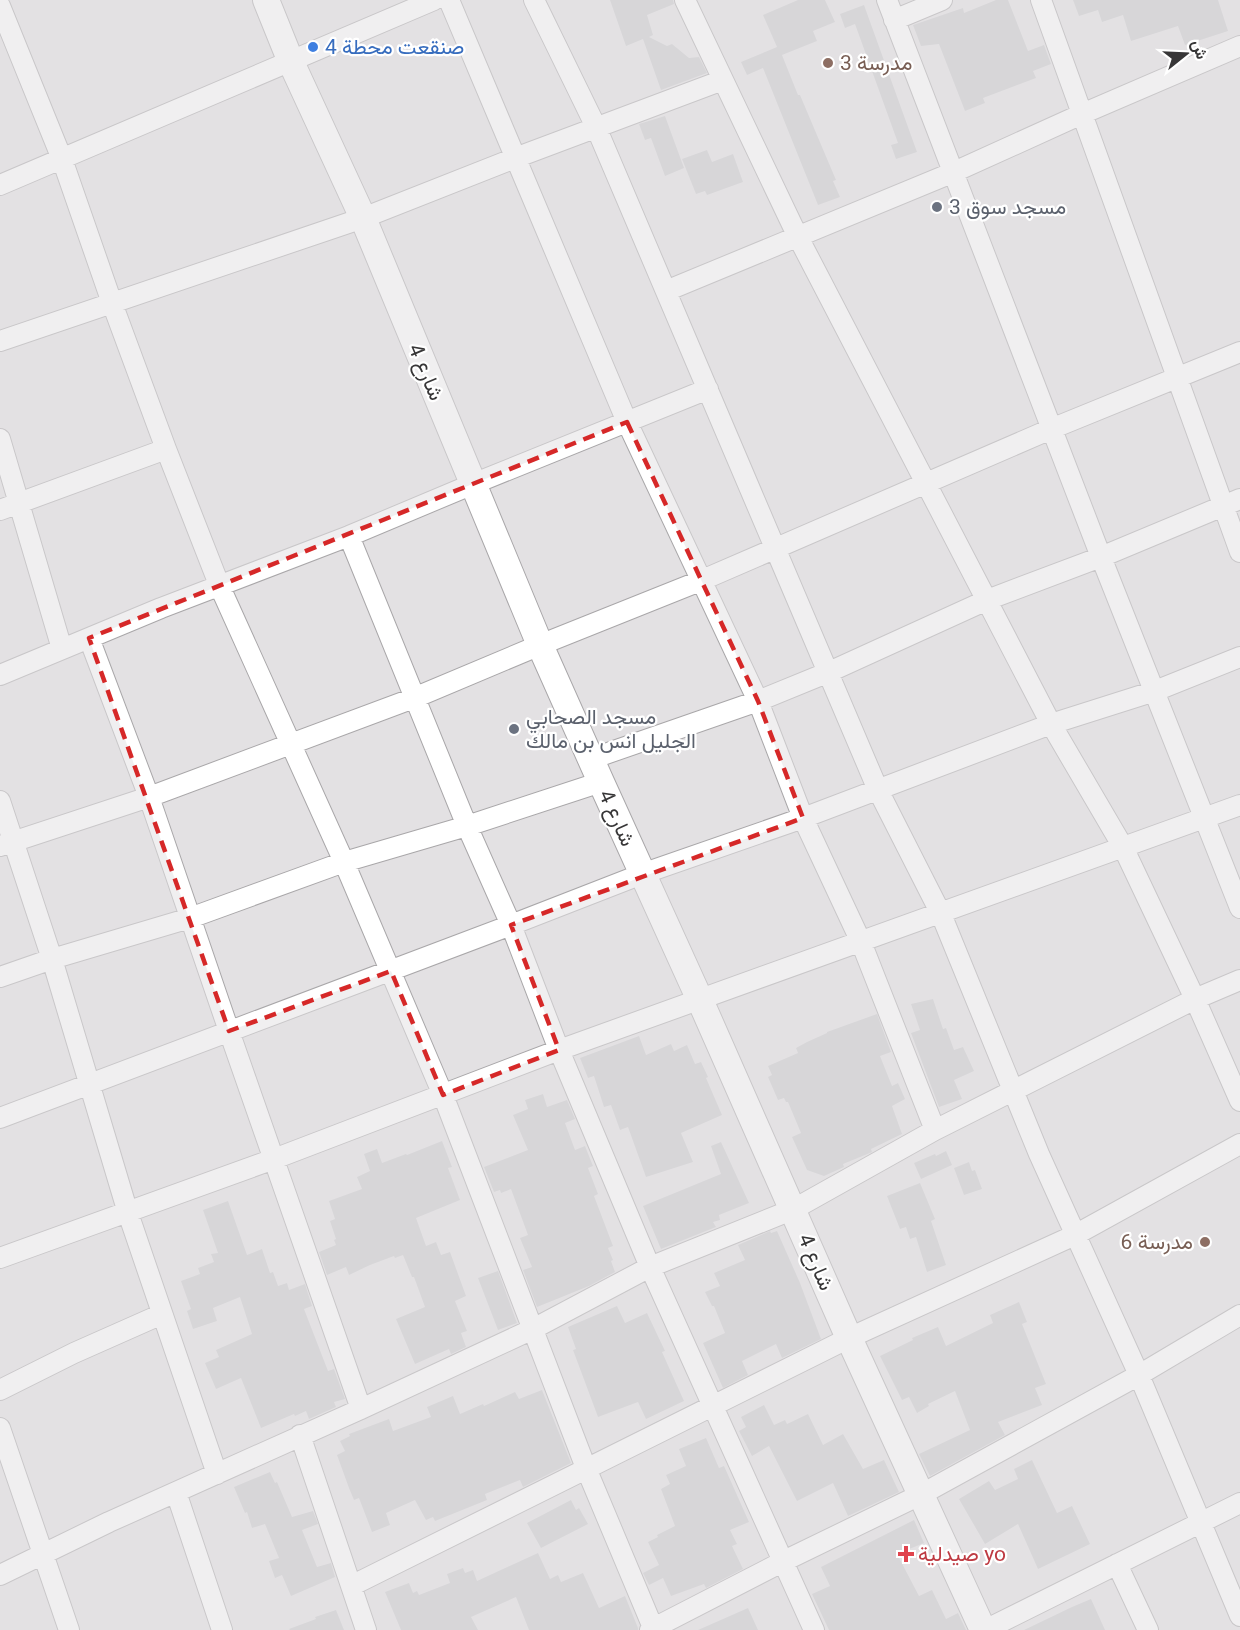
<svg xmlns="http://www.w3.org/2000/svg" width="1240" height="1630" viewBox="0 0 1240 1630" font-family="Roboto,Vazirmatn,sans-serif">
	<rect width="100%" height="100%" fill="#e3e1e3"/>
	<path fill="#c8c8cb" d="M 610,0 L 673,0 L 674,4 L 647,15 L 653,35 L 649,37 L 667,46 L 672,44 L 689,58 L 699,57 L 707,73 L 661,90 L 643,39 L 626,46 Z
		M 798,0 L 825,0 L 835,22 L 813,31 L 817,41 L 782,55 L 798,95 L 800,95 L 836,180 L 833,181 L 840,197 L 818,205 L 763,68 L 747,75 L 741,62 L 777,47 L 763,15 Z
		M 996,0 L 1008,0 L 1028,51 L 1044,45 L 1051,64 L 1033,71 L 1036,78 L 983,98 L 985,103 L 965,111 L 939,44 L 921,46 L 913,25 L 963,8 L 964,13 Z
		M 1073,0 L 1218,0 L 1228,31 L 1185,45 L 1178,26 L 1131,41 L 1123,15 L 1102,22 L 1098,10 L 1079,16 Z
		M 864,5 L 917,152 L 896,159 L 891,145 L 898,143 L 855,24 L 845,28 L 840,14 Z
		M 665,116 L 684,168 L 665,176 L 651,138 L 645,140 L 639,124 Z
		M 707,150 L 712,162 L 733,154 L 743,182 L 707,195 L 705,191 L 696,194 L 682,159 Z
		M 933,999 L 943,1029 L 946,1028 L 954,1050 L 963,1047 L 974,1071 L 954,1080 L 962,1099 L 939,1107 L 911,1033 L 920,1030 L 911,1004 Z
		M 877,1014 L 891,1052 L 880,1056 L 892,1086 L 898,1083 L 905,1099 L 892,1106 L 902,1134 L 871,1149 L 872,1152 L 865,1155 L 843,1164 L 844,1167 L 824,1176 L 807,1170 L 792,1137 L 801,1133 L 788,1102 L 786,1102 L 784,1098 L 778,1100 L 768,1077 L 772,1075 L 768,1066 L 798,1053 L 796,1048 L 807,1042 L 827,1033 L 827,1032 Z
		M 639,1036 L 646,1055 L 671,1044 L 674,1051 L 687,1045 L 695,1064 L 701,1062 L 708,1077 L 706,1078 L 722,1115 L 681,1133 L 693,1162 L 646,1177 L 628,1127 L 620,1130 L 611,1105 L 604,1107 L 594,1076 L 588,1078 L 580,1058 Z
		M 543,1094 L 547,1107 L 567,1100 L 575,1119 L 565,1123 L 575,1150 L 585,1146 L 593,1166 L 588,1168 L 598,1194 L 594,1196 L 613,1246 L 608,1248 L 613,1260 L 611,1261 L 615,1272 L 589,1286 L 537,1307 L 523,1270 L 532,1267 L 520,1238 L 528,1235 L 511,1189 L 501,1193 L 500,1190 L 494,1192 L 484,1167 L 528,1150 L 513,1115 L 528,1109 L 525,1100 Z
		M 442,1141 L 452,1167 L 448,1168 L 460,1200 L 416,1218 L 426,1246 L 436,1242 L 441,1255 L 450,1252 L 466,1296 L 455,1301 L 467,1331 L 461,1333 L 466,1347 L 451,1354 L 449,1349 L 415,1364 L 396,1319 L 425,1307 L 414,1277 L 412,1277 L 403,1255 L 395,1258 L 394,1256 L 370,1265 L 349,1275 L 346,1267 L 327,1275 L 319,1252 L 336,1245 L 334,1240 L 336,1239 L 330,1221 L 335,1219 L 329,1201 L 362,1189 L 357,1177 L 370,1171 L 364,1154 L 377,1149 L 382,1163 L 406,1154 L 407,1155 Z
		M 721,1142 L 749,1203 L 719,1215 L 720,1220 L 713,1222 L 716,1227 L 661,1249 L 643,1206 L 721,1174 L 711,1146 Z
		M 946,1151 L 952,1165 L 921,1179 L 914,1163 L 935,1154 L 936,1156 Z
		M 969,1162 L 972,1171 L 975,1170 L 982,1189 L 964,1195 L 954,1168 Z
		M 920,1183 L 935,1219 L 931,1221 L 946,1265 L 927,1272 L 916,1237 L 910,1239 L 906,1227 L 900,1229 L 887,1196 Z
		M 228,1201 L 247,1255 L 262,1249 L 270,1273 L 273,1272 L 278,1286 L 287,1283 L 289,1290 L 305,1284 L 312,1306 L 304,1309 L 328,1371 L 334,1369 L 345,1399 L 334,1402 L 336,1407 L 309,1419 L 306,1411 L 295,1416 L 294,1414 L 261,1428 L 241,1378 L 216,1389 L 205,1363 L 219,1357 L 216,1350 L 252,1334 L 240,1297 L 213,1308 L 217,1321 L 193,1329 L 187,1311 L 191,1309 L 181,1281 L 200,1274 L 198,1268 L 214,1262 L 211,1254 L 218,1253 L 203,1210 Z
		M 770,1231 L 771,1233 L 777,1231 L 800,1283 L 821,1339 L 782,1358 L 776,1344 L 742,1361 L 748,1375 L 723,1388 L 703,1343 L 725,1333 L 714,1306 L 712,1306 L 705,1292 L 720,1286 L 714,1273 L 745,1260 L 738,1245 Z
		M 498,1271 L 517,1323 L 498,1330 L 478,1278 Z
		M 1019,1302 L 1027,1322 L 1022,1324 L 1046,1384 L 1035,1388 L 1042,1405 L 998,1422 L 1005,1435 L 930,1476 L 919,1454 L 970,1430 L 955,1391 L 928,1404 L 929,1406 L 917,1413 L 909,1397 L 902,1400 L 880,1356 L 913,1340 L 912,1338 L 938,1327 L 946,1346 L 993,1323 L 990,1315 Z
		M 617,1306 L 625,1323 L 647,1313 L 665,1351 L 662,1352 L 684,1401 L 646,1419 L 638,1402 L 598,1417 L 573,1350 L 576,1349 L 568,1327 Z
		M 542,1390 L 571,1463 L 523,1487 L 520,1480 L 485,1494 L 487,1500 L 435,1521 L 433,1517 L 426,1520 L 415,1500 L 386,1513 L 390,1525 L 372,1532 L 359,1498 L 354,1500 L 349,1488 L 337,1455 L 345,1451 L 340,1441 L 350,1436 L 349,1434 L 389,1419 L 393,1431 L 431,1417 L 427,1407 L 453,1396 L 460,1414 L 483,1404 L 484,1406 L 515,1392 L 519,1399 Z
		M 764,1405 L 774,1425 L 785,1420 L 787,1424 L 808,1414 L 823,1445 L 843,1434 L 863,1469 L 884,1460 L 899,1492 L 848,1516 L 833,1483 L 797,1501 L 769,1446 L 752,1456 L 739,1431 L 746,1427 L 741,1417 Z
		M 706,1438 L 719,1468 L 724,1466 L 749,1522 L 730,1530 L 737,1544 L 732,1546 L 743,1569 L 706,1588 L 704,1584 L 671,1596 L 663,1578 L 649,1585 L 643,1573 L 659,1565 L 648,1542 L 658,1537 L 657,1535 L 675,1526 L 661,1489 L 670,1484 L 666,1475 L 686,1466 L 679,1449 Z
		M 1032,1460 L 1057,1513 L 1072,1506 L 1090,1544 L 1038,1569 L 1018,1524 L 985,1544 L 959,1499 L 989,1481 L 995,1490 L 1018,1479 L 1014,1469 Z
		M 270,1472 L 275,1483 L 277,1482 L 292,1517 L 313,1511 L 318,1524 L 302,1530 L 317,1567 L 331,1563 L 335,1577 L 291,1596 L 282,1575 L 275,1578 L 269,1561 L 279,1558 L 265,1524 L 252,1528 L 247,1512 L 245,1513 L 234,1487 Z
		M 571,1500 L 576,1510 L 579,1508 L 588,1524 L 541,1548 L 527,1523 Z
		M 914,1520 L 924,1543 L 897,1554 L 919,1596 L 932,1590 L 946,1619 L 958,1613 L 966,1630 L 829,1630 L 812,1594 L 830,1586 L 821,1567 Z
		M 538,1553 L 550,1579 L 558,1575 L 561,1582 L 583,1573 L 599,1608 L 625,1596 L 638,1628 L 638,1630 L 529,1630 L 516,1597 L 471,1617 L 478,1630 L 401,1630 L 385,1592 L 409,1583 L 413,1593 L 417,1591 L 419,1595 L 450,1583 L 447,1574 L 463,1568 L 465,1573 L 473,1570 L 477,1581 Z
		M 1091,1599 L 1105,1630 L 1024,1630 L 1072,1607 Z
		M 748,1608 L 758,1630 L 698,1630 Z
		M 336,1610 L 344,1630 L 290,1630 L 289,1629 L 316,1619 L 315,1617 Z"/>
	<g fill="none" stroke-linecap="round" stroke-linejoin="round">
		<defs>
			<path id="minor" d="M 449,0 L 627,422 L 758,701 L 803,818 L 861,942 L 935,1130
				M 534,0 L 596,127 L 878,790 L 941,914 L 1039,1154 L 1139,1375 L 1240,1616
				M 685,0 L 797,235 L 1051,724 L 1123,847 L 1195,999 L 1240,1101
				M 887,0 L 1101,557 L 1240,908
				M 1041,0 L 1240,552
				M 0,6 L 62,159 L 112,303 L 166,449 L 220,587 L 344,862 L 443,1095 L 586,1468 L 654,1630
				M 894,20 L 942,0
				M 0,185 L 434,0
				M 666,291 L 954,172 L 1082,114 L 1240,46
				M 0,341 L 363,218 L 515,158 L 723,80
				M 0,439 L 62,649
				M 0,510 L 166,449
				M 349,536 L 467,826 L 511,925 L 559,1050 L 650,1267 L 814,1630
				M 89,638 L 149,797 L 229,1031 L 361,1409
				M 0,675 L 161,608 L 349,536 L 473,484 L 708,389
				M 591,759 L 758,701 L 829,672 L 987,600 L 1101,557 L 1240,499
				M 0,801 L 52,959 L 128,1213 L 217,1474
				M 0,846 L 149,797 L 414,698 L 540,645 L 700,581 L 1051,429 L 1240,352
				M 0,977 L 52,959 L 190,918 L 344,862 L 467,826 L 601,782
				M 0,1118 L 511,925 L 642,874 L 803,818 L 1051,724 L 1155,691 L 1240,657
				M 0,1258 L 274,1159 L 559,1050 L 1240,805
				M 0,1390 L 74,1353 L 162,1314
				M 0,1428 L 69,1630
				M 300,1435 L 366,1630
				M 176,1492 L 222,1630
				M 1117,1564 L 1148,1630
				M 0,1575 L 109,1522 L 361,1409 L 533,1329 L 650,1267 L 794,1209 L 935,1130 L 1195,999 L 1240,980
				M 351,1586 L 849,1338 L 1075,1235 L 1240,1144
				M 650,1630 L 784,1561 L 922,1494 L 1139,1375 L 1240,1315
				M 985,1630 L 1240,1503"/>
			<path id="tertiary" d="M 266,0 L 291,62 L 363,218 L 540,645 L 601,782 L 700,1000 L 849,1338 L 983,1630"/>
		</defs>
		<use href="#minor" stroke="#a9a7a9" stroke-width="22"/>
		<use href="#tertiary" stroke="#a9a7a9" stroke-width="28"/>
		<use href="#minor" stroke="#fff" stroke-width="20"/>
		<use href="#tertiary" stroke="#fff" stroke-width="26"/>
	</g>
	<path d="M0 0H1240V1630H0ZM 627,422 L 758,701 L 803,818 L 511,925 L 559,1050 L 443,1095 L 391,971 L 229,1031 L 89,638 Z" fill="#e3e1e3" fill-opacity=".55" fill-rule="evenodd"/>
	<path fill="none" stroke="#d62828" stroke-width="4.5" stroke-dasharray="12 8" stroke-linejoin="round" d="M 627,422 L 758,701 L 803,818 L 511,925 L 559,1050 L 443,1095 L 391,971 L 229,1031 L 89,638 Z"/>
	<circle fill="#3f7fe0" stroke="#fff" stroke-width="2" cx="313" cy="47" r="6"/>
	<g fill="#8d6e63" stroke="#fff" stroke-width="2">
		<circle cx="828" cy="63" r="6"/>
		<circle cx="1205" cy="1242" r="6"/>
	</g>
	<g fill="#6b7280" stroke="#fff" stroke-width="2">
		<circle cx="937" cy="207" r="6"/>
		<circle cx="514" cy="729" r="6"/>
	</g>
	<path fill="#e0444e" stroke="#fff" stroke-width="2" d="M903 1545h6v6h6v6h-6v6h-6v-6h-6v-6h6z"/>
	<g text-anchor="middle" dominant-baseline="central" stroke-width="4.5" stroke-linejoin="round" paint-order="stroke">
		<g font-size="21" fill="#366cbe" stroke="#fff" text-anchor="start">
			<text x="325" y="47">صنقعت محطة 4</text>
		</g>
		<g font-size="21" fill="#785e54" stroke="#fff" text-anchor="start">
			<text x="840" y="63">مدرسة 3</text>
			<text x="1193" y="1242" text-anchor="end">مدرسة 6</text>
		</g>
		<g font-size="21" fill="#5b616d" stroke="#fff" text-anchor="start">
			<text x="949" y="207">مسجد سوق 3</text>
			<text x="526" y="717">مسجد الصحابي<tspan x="526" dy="24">الجليل انس بن مالك</tspan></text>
		</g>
		<g font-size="21" fill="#373637" stroke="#fff">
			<text transform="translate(426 372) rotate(67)">شارع 4</text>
			<text transform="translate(617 818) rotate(66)">شارع 4</text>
			<text transform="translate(816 1262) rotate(67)">شارع 4</text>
		</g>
		<g font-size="21" fill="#be3a42" stroke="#fff" text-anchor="start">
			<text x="918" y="1554">صيدلية yo</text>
		</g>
	</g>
	<g transform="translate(1186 54) rotate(72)" stroke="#ffffff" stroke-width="4.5" paint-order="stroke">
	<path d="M0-4.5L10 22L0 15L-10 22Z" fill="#373637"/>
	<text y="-9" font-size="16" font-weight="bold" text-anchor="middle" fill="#373637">ش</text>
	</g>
</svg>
